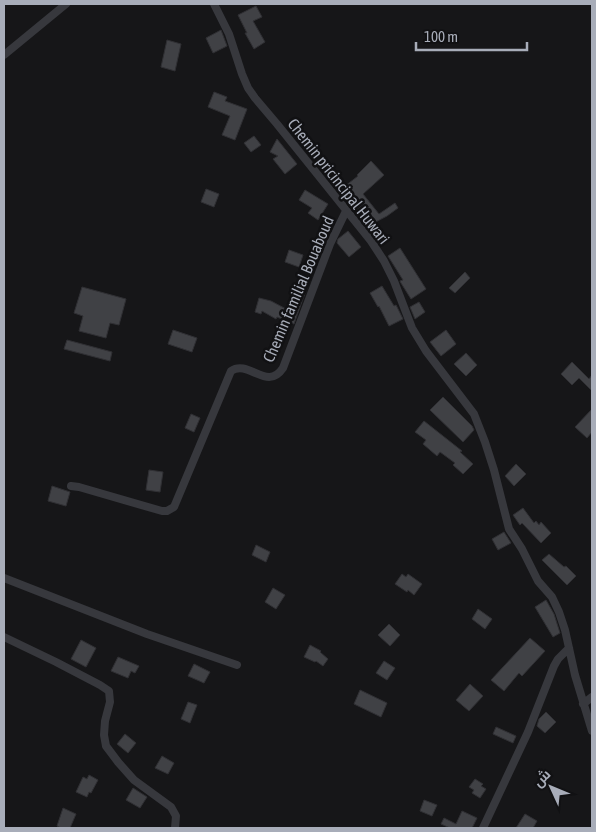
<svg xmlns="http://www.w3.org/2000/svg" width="596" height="832" viewBox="0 0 596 832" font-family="'Asap Condensed',Cairo,sans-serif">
	<rect width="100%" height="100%" fill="#161618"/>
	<path fill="#404145" stroke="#303034" d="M 256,6 L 262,17 L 253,21 L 265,42 L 254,49 L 245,33 L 247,33 L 238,15 Z
		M 221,30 L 227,46 L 213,53 L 206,38 Z
		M 167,40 L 181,44 L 175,71 L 161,67 Z
		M 214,92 L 227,97 L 225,101 L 247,109 L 235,140 L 222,135 L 230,116 L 208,107 Z
		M 254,136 L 261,145 L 251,152 L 244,143 Z
		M 277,139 L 297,164 L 285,174 L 273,159 L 278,156 L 270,152 Z
		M 371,161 L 384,175 L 363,194 L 379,214 L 395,203 L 398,208 L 387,216 L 368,226 L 360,218 L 340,190 L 358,176 L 357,175 Z
		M 206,189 L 219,194 L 214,207 L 201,202 Z
		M 305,190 L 328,204 L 318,220 L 308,213 L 312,208 L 299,200 Z
		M 348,231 L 361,247 L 349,257 L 337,243 L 338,239 Z
		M 400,248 L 426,289 L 411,299 L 401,283 L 400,281 L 403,280 L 388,256 Z
		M 289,250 L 303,255 L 299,267 L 285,262 Z
		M 465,272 L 470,278 L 455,293 L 449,288 Z
		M 382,286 L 394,306 L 396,305 L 403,319 L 389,326 L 379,306 L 378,307 L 370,293 Z
		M 82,287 L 126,299 L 119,325 L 110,323 L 106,338 L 79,331 L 83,316 L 74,313 Z
		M 295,289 L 305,293 L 294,324 L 277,317 L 276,319 L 262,311 L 261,314 L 255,312 L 259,298 L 271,301 L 286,309 Z
		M 419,302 L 425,312 L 415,319 L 410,307 Z
		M 173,330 L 197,338 L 192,352 L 168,344 Z
		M 446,330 L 456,344 L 441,356 L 430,342 Z
		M 67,340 L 112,352 L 110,361 L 64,349 Z
		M 466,353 L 477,365 L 466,376 L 454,364 Z
		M 572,362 L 589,379 L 592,375 L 592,391 L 579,378 L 572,385 L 561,374 Z
		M 443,397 L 472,426 L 474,430 L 463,442 L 430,410 Z
		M 592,409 L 592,432 L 587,438 L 575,427 Z
		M 191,414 L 200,418 L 194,432 L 185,428 Z
		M 424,421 L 462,451 L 460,452 L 473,464 L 463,474 L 453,465 L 455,463 L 440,452 L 437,456 L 423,444 L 426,440 L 415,432 Z
		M 516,464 L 526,474 L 514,486 L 505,476 Z
		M 149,470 L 163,472 L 160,492 L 146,490 Z
		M 52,486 L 70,492 L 66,506 L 48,501 Z
		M 523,508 L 534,523 L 536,521 L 539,525 L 541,522 L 551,533 L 541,543 L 522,523 L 520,525 L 513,515 Z
		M 504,532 L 511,543 L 498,550 L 492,539 Z
		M 256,545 L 270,552 L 266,562 L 252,555 Z
		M 549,554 L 564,567 L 566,566 L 576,576 L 567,585 L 542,560 Z
		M 402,574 L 406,577 L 408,574 L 422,584 L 414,595 L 408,590 L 407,592 L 395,584 Z
		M 273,588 L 285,595 L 276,609 L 265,602 Z
		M 546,600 L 554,614 L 560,633 L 553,637 L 535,607 Z
		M 478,609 L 492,619 L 485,629 L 472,619 Z
		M 389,624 L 400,635 L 390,646 L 378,635 Z
		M 530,638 L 545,651 L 522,676 L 519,673 L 504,691 L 491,680 Z
		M 81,640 L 96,648 L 86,667 L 71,659 Z
		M 310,645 L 321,651 L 320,652 L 328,659 L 323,666 L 316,661 L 315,662 L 304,657 Z
		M 118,657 L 139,666 L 135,673 L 131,671 L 128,678 L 111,671 Z
		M 384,661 L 395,668 L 387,680 L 376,673 Z
		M 194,664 L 210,672 L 204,683 L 188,676 Z
		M 470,684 L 483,696 L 469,711 L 456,700 Z
		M 360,690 L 387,703 L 381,717 L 354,704 Z
		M 188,702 L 197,705 L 190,723 L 181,719 Z
		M 546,712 L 556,722 L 545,733 L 537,726 L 539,719 Z
		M 496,727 L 516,736 L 513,743 L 493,734 Z
		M 125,734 L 136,743 L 128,753 L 117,744 Z
		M 162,756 L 174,763 L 168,774 L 155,768 Z
		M 89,775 L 98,780 L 91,793 L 89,792 L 87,797 L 76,792 L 83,777 L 87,779 Z
		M 475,779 L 483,784 L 481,786 L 486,789 L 480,798 L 472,793 L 474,790 L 469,787 Z
		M 133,788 L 147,797 L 140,808 L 126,800 Z
		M 424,800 L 437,805 L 432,816 L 420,811 Z
		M 63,808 L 76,814 L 70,828 L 61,828 L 57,826 Z
		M 462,811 L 477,818 L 472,828 L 450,828 L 441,824 L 444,818 L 456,824 Z
		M 525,814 L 537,821 L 533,828 L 516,828 Z"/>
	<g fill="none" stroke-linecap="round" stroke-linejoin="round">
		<path stroke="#37383d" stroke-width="8" d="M 214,4 L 229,34 L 242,74 L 248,88 L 255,98 L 277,124 L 371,241 L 384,261 L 394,281 L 412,328 L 426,351 L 474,414 L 485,442 L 494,470 L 509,529 L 522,549 L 538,581 L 552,597 L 559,612 L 565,630 L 575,675 L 592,731
			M 4,55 L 66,4
			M 71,486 L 79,487 L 162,511 L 167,511 L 174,507 L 231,371 C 249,359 267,392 283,368 L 330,244 L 346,211
			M 4,578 L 147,634 L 237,665
			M 4,637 L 56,662 L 100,685 L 109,691 L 110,702 L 105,721 L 104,735 L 106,746 L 118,762 L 134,780 L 171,807 L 176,816 L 175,828
			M 583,704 L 592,697
			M 483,828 L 528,732 L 554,666 L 558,659 L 569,648"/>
	</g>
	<g text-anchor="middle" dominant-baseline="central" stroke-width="5" stroke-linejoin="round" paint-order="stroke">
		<g font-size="16" fill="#a8adb9" stroke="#111113">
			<text transform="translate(339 181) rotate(52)">Chemin pricincipal Huwari</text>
			<text transform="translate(298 289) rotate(-67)">Chemin familial Bouaboud</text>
		</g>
	</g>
	<rect width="596" height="832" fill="none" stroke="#a8adb9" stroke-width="10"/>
	<g transform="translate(551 787) rotate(314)" stroke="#111113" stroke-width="4" paint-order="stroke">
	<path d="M0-4L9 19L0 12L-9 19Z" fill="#a8adb9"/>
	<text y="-8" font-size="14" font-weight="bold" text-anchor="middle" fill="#a8adb9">ش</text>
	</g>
	<path d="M416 42v8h111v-8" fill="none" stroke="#a8adb9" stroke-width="2.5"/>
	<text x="424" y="42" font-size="15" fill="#a8adb9" stroke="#111113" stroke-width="4" paint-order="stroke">100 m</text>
</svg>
